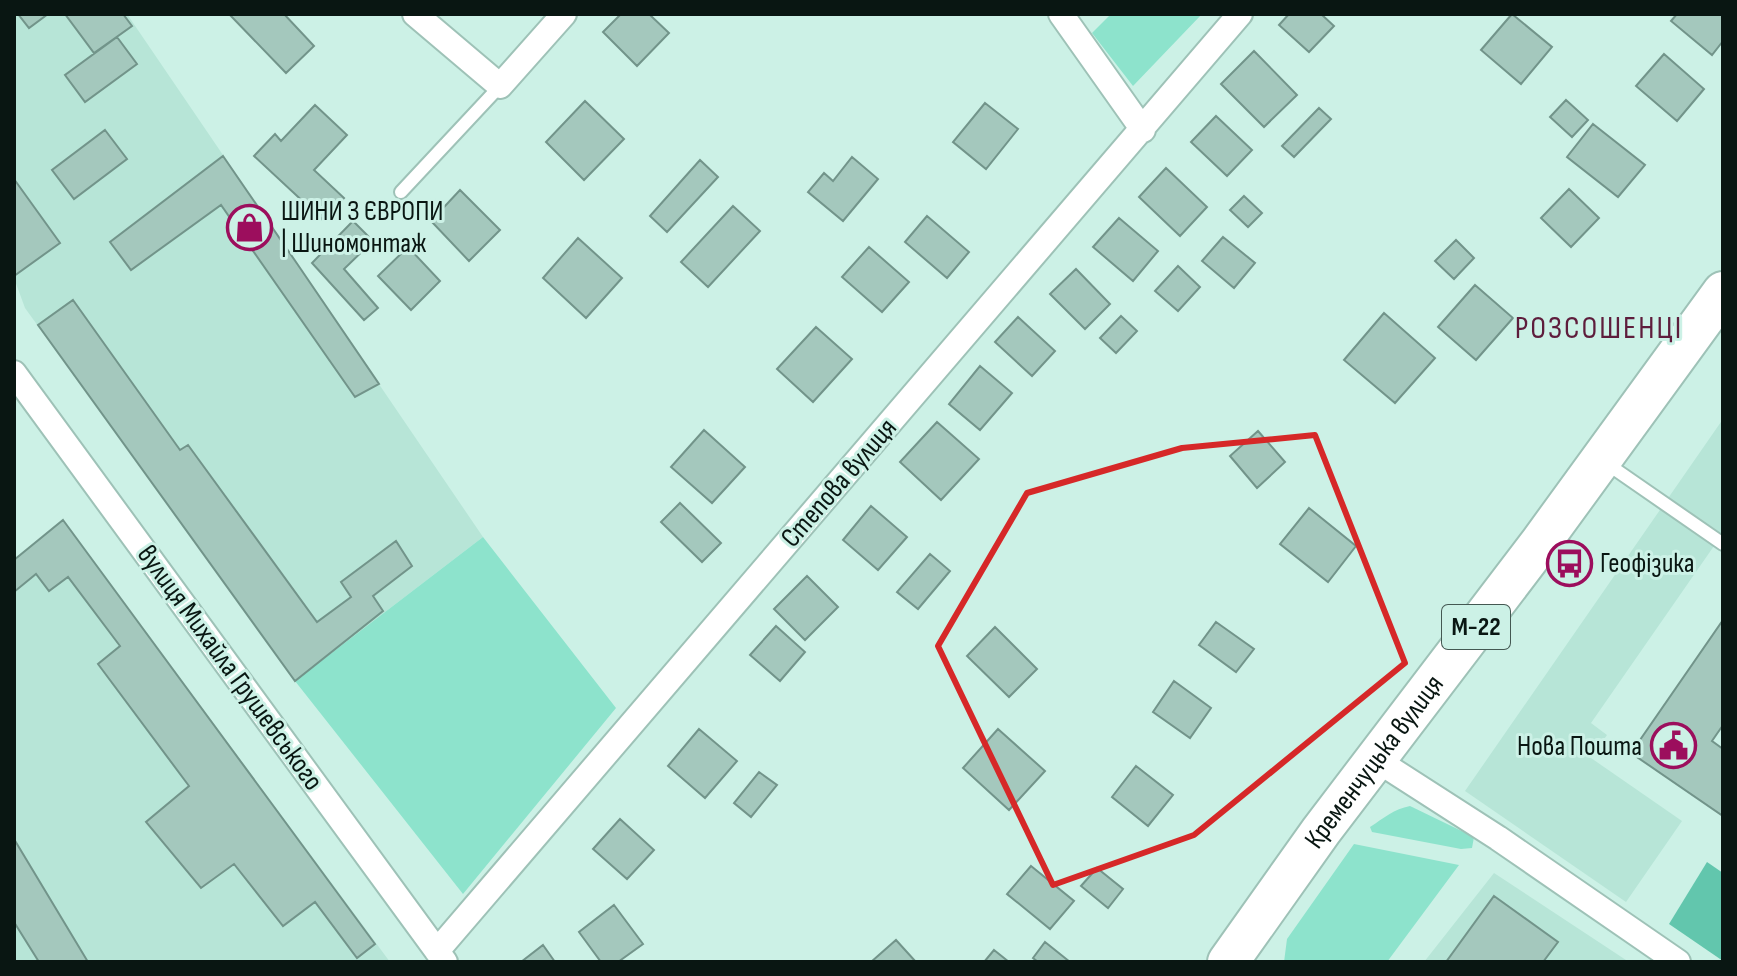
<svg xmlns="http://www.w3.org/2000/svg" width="1737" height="976" viewBox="0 0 1737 976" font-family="'Sofia Sans Condensed',sans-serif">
	<rect width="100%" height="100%" fill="#ccf1e6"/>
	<path fill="#b7e5d7" d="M 14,14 L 127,14 L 483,537 L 295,681 L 25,308 L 14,278 Z
		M 1723,419 L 1723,533 L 1591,723 L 1607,735 L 1591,758 L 1682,821 L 1626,902 L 1465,791 Z
		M 63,520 L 390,962 L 14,962 L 14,562 Z
		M 1494,873 L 1629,962 L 1424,962 Z"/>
	<path fill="#8de3cc" d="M 1111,14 L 1202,14 L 1133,86 L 1092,33 Z
		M 483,537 L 616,708 L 463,894 L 295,681 Z
		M 1410,806 L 1474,837 L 1472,848 L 1461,849 L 1372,832 L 1370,827 C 1384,818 1394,809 1410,806 Z
		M 1354,844 L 1459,865 L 1387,962 L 1284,962 L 1287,939 Z"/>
	<path fill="#62c6ad" d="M 1707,862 L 1723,873 L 1723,961 L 1669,924 Z"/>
	<path fill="#a4c8bd" stroke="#72948a" stroke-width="2" d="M 18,14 L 48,14 L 29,28 Z
		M 65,14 L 123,14 L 132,26 L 94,53 Z
		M 229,14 L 284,14 L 314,46 L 286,73 Z
		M 621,14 L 649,14 L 669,33 L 637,66 L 603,32 Z
		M 1289,14 L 1321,14 L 1334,26 L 1309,52 L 1279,25 Z
		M 1512,14 L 1552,47 L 1521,84 L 1481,50 Z
		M 1677,14 L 1723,14 L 1723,41 L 1712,55 L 1671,21 Z
		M 117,37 L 137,64 L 85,102 L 65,75 Z
		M 1254,51 L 1297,95 L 1264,127 L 1221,84 Z
		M 1664,54 L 1704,89 L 1677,121 L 1636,86 Z
		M 1566,100 L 1588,120 L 1572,137 L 1550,117 Z
		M 585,101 L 624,139 L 584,180 L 546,142 Z
		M 985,103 L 1018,129 L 986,169 L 953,142 Z
		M 315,105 L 347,135 L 314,170 L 344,198 L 323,220 L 254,156 L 275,134 L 281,141 Z
		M 1319,108 L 1331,119 L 1294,157 L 1282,146 Z
		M 1216,116 L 1252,150 L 1227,176 L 1191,142 Z
		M 1593,124 L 1645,165 L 1618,197 L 1567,157 Z
		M 105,130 L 127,159 L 74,199 L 52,170 Z
		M 223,156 L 298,265 L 379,384 L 355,397 L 221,205 L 131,270 L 110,242 Z
		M 852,157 L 878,179 L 843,221 L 808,192 L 824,173 L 833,181 Z
		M 700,160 L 718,177 L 667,232 L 650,216 Z
		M 1166,168 L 1207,207 L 1180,236 L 1139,197 Z
		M 14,179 L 60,243 L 14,276 Z
		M 1569,189 L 1599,218 L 1571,247 L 1541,218 Z
		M 460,190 L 500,230 L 469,261 L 431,221 Z
		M 1244,196 L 1262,213 L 1248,227 L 1230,210 Z
		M 733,206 L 760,231 L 708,287 L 681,262 Z
		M 927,216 L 969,252 L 947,278 L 905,242 Z
		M 1119,218 L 1158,251 L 1133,281 L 1093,247 Z
		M 353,221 L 373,241 L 344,269 L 378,308 L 364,320 L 312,263 Z
		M 1223,237 L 1255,263 L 1234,288 L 1202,261 Z
		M 578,238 L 622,278 L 586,318 L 543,278 Z
		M 1456,240 L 1474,258 L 1454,279 L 1435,261 Z
		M 408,247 L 440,281 L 411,310 L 378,276 Z
		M 869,247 L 909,282 L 882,312 L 842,277 Z
		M 1178,266 L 1200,287 L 1178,311 L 1155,291 Z
		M 1076,269 L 1110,304 L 1085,329 L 1050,294 Z
		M 1475,285 L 1513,318 L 1476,360 L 1438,327 Z
		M 73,300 L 180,450 L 188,445 L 317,622 L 351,597 L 341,582 L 396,541 L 412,566 L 373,596 L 383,611 L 295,681 L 38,325 Z
		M 1384,313 L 1435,358 L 1395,403 L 1344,360 Z
		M 1121,316 L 1137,331 L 1116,353 L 1100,338 Z
		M 1018,317 L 1055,351 L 1032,376 L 995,342 Z
		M 816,327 L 852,359 L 813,402 L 777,369 Z
		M 980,366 L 1012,393 L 980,430 L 949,404 Z
		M 937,422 L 979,459 L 941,500 L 900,462 Z
		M 704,430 L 745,467 L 712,503 L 671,467 Z
		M 1258,431 L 1285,462 L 1257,488 L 1230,456 Z
		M 680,503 L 721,543 L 702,562 L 661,522 Z
		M 871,506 L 907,537 L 878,570 L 843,540 Z
		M 1309,508 L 1356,546 L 1328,582 L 1280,544 Z
		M 63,520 L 375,944 L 357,958 L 315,902 L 283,926 L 234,864 L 201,888 L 146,822 L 189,786 L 98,664 L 120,646 L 68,577 L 49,591 L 36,574 L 14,592 L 14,560 Z
		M 930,554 L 950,571 L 918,609 L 897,592 Z
		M 807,576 L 838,607 L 805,640 L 774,609 Z
		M 1723,620 L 1723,725 L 1712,741 L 1723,749 L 1723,816 L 1631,753 Z
		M 1216,622 L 1254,649 L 1236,672 L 1199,645 Z
		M 776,626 L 805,652 L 780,681 L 750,655 Z
		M 995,627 L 1037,669 L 1009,697 L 967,656 Z
		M 1174,681 L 1211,708 L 1190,738 L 1153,712 Z
		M 699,729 L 737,761 L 705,798 L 668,766 Z
		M 998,729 L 1045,771 L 1009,810 L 963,768 Z
		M 1136,766 L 1173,795 L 1148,826 L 1112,797 Z
		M 759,772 L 777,785 L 751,817 L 734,803 Z
		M 620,819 L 654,850 L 627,879 L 593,849 Z
		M 14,839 L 88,962 L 39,962 L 14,922 Z
		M 1031,866 L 1074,901 L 1050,929 L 1007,894 Z
		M 1097,868 L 1123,889 L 1108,908 L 1081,886 Z
		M 1494,896 L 1558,942 L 1543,962 L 1446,962 Z
		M 614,905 L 643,944 L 618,962 L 601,962 L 579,932 Z
		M 896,940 L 916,962 L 871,962 Z
		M 1045,942 L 1070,962 L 1038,962 L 1033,958 Z
		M 543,945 L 555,962 L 521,962 Z
		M 994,950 L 1009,962 L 984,962 Z"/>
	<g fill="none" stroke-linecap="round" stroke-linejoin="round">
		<defs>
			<path id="service" d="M 401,192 L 500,86
				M 1606,463 L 1723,544"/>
			<path id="minor" d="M 415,14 L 500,86 L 564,14
				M 1061,14 L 1143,130
				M 14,373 L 445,962
				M 1375,759 L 1498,838 L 1678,962
				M 437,951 L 1240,14"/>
			<g id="trunk">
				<path id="s1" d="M 1228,962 L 1321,831 L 1541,542 L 1723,292"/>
			</g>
		</defs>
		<use href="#service" stroke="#9ec2b7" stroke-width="16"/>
		<use href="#minor" stroke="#9ec2b7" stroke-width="28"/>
		<use href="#trunk" stroke="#9ec2b7" stroke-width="44"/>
		<use href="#service" stroke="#fff" stroke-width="12"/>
		<use href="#minor" stroke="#fff" stroke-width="24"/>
		<use href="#trunk" stroke="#fff" stroke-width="40"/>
	</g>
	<path fill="none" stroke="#d62828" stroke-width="6" stroke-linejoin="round" d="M 1315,435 L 1405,663 L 1194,835 L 1053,885 L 938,646 L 1027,493 L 1182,448 Z"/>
	<defs>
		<symbol id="shop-ring" viewBox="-11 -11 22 22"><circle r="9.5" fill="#ccf1e6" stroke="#9c0e5d" stroke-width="1.5"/><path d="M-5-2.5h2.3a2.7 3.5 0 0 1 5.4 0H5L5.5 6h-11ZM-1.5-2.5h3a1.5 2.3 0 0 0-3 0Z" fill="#9c0e5d"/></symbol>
		<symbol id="bus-ring" viewBox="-11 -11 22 22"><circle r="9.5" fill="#ccf1e6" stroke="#9c0e5d" stroke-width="1.5"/><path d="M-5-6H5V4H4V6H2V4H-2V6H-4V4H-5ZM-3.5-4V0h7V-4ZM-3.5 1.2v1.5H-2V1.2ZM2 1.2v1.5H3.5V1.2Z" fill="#9c0e5d"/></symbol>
		<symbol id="civic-ring" viewBox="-11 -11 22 22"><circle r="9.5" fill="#ccf1e6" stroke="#9c0e5d" stroke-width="1.5"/><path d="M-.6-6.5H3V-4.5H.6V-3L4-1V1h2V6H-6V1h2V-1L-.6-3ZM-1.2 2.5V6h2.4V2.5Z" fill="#9c0e5d"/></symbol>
	</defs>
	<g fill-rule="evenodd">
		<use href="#shop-ring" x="224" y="202" width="51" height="51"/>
		<use href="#bus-ring" x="1544" y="538" width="51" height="51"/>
		<use href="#civic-ring" x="1648" y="720" width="51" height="51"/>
	</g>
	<g text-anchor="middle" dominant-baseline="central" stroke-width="6" stroke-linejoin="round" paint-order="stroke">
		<rect fill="#ccf1e6" stroke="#445852" stroke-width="2" x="1442" y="605" width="68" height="44" rx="6"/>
		<g font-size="26" font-weight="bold" fill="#091612">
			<text x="1476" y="627">М-22</text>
		</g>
		<g font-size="28" fill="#091612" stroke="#ccf1e6" text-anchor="start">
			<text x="281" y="211">ШИНИ З ЄВРОПИ<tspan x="281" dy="32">| Шиномонтаж</tspan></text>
			<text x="1600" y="563">Геофізика</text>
			<text x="1642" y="746" text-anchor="end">Нова Пошта</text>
		</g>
		<g font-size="28" fill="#091612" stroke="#ccf1e6">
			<text transform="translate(839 483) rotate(-49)">Степова вулиця</text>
			<text transform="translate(230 668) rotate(54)">вулиця Михайла Грушевського</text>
			<text stroke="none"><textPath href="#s1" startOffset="248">Кременчуцька вулиця</textPath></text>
		</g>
		<g font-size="32" letter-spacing="2" fill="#5e1d3c" stroke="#ccf1e6">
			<text x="1599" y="328">РОЗСОШЕНЦІ</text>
		</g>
	</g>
	<rect width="1737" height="976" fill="none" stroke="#091612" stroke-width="32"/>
</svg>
